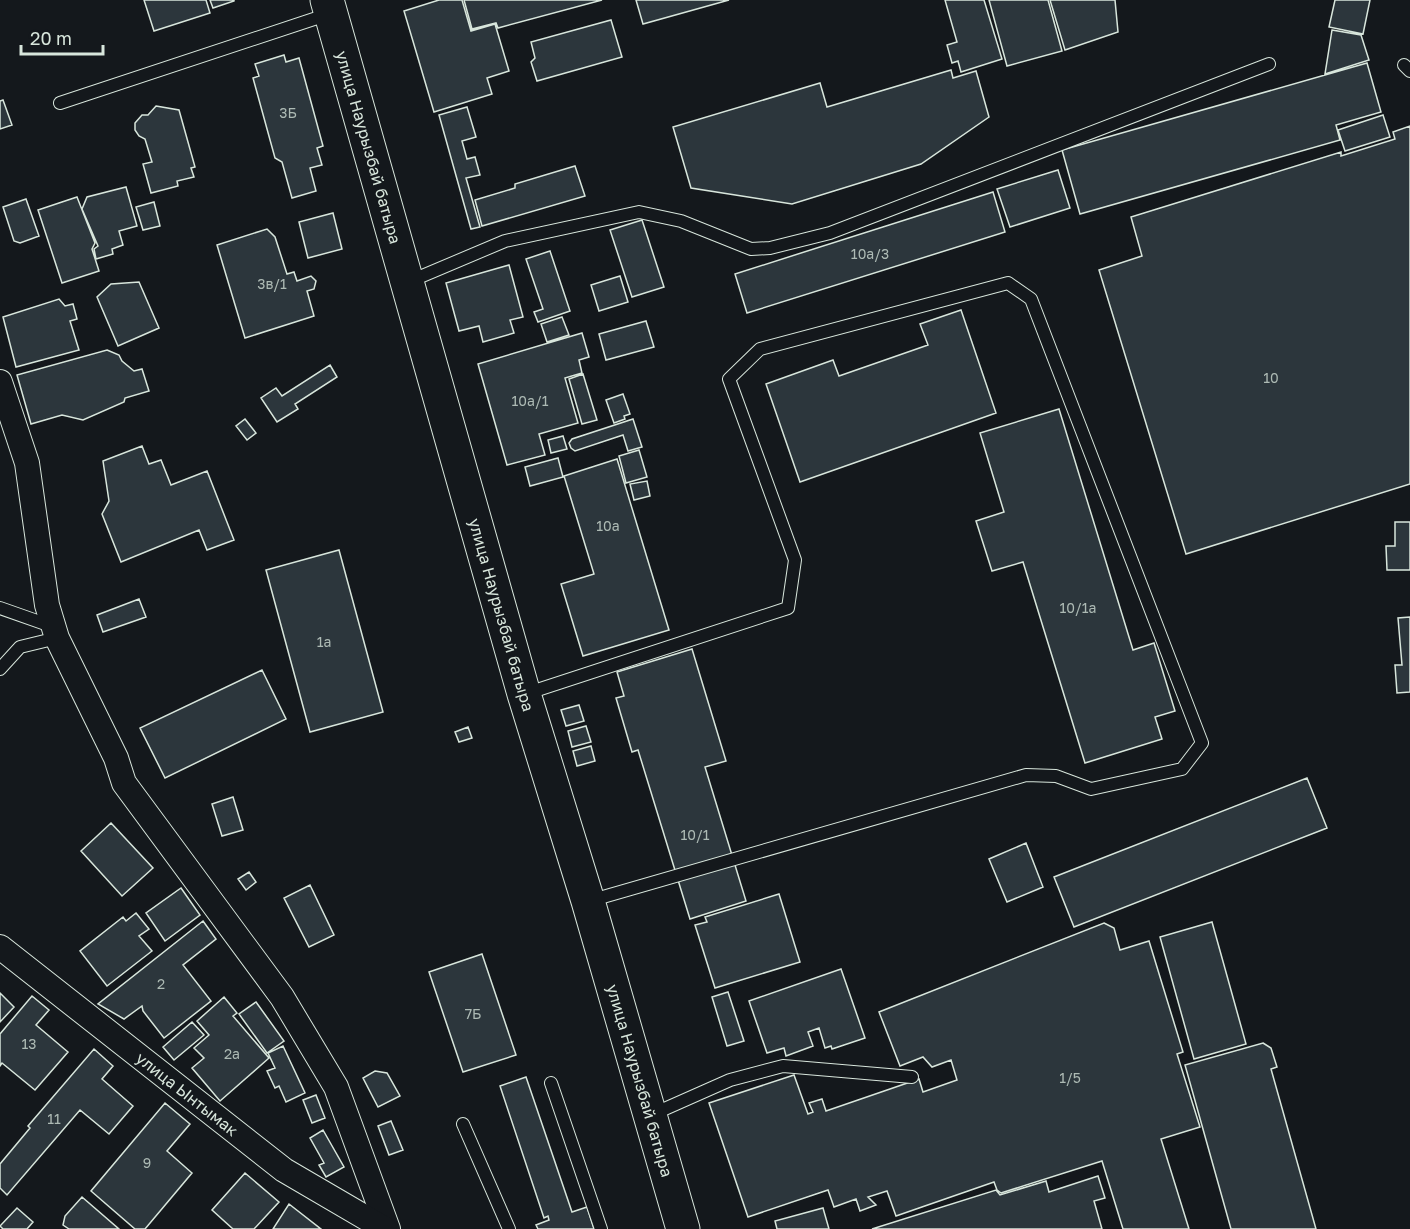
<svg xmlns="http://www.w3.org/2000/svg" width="1410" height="1229" viewBox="0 0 1410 1229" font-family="'Golos Text',sans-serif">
	<rect width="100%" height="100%" fill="#14181c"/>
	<path fill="#2c363c" stroke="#d8e6dc" stroke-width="1.5" d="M 144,0 L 206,0 L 210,13 L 154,31 Z
		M 210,0 L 234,0 L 234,1 L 213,8 Z
		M 439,0 L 462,0 L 471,31 L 495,24 L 509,71 L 487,78 L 492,94 L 434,112 L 404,11 Z
		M 464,0 L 602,0 L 498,28 L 496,23 L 472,29 Z
		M 636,0 L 729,0 L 643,24 Z
		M 945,0 L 984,0 L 1002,59 L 961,72 L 958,61 L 952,63 L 947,45 L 957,42 Z
		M 989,0 L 1048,0 L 1062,51 L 1007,66 Z
		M 1050,0 L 1115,0 L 1118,32 L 1065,50 Z
		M 1335,0 L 1370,0 L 1363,34 L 1329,27 Z
		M 611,20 L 622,57 L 537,81 L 531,62 L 535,58 L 531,42 Z
		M 1332,30 L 1361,35 L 1369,60 L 1325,74 Z
		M 284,55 L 286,62 L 299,58 L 323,146 L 317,148 L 322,165 L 310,168 L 316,191 L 292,198 L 282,162 L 275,158 L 253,78 L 259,76 L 255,64 Z
		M 1367,63 L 1381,112 L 1336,125 L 1340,140 L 1080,214 L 1062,150 Z
		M 951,70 L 953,78 L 976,71 L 989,117 L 921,164 L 792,204 L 691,188 L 673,127 L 820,83 L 827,107 Z
		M 3,100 L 12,125 L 0,129 L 0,101 Z
		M 156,106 L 179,110 L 195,167 L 191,168 L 194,177 L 177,181 L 178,186 L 151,193 L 143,164 L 152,162 L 145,139 L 139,136 L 135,130 L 135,123 L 142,115 L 148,115 Z
		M 467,107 L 476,137 L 462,141 L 467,159 L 475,157 L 480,175 L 466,178 L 480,227 L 471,229 L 439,115 Z
		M 1383,115 L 1390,137 L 1345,151 L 1338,130 Z
		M 1410,126 L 1410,484 L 1186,554 L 1099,270 L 1142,256 L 1131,217 L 1341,152 L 1341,156 L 1395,139 L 1393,132 Z
		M 575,166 L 585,196 L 482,226 L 475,200 L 515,188 L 515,184 Z
		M 1058,170 L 1070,208 L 1010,227 L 997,189 Z
		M 126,187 L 137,226 L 119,231 L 123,245 L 112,249 L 113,254 L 96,259 L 94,249 L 98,246 L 82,209 L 87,197 Z
		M 993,192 L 1005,232 L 747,313 L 735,274 Z
		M 77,197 L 95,243 L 92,249 L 99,271 L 62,283 L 38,210 Z
		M 26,199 L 39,236 L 20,243 L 14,241 L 3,207 Z
		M 154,202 L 160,226 L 143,230 L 136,207 Z
		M 333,213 L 342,249 L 308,258 L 299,222 Z
		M 642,220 L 664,287 L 632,297 L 610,230 Z
		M 267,229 L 275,237 L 287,274 L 294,272 L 297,281 L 311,276 L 316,281 L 314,289 L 307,291 L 314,316 L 245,338 L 217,245 Z
		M 550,251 L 570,311 L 538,322 L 534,312 L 543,309 L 526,259 Z
		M 509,265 L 523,317 L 510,320 L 514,333 L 483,342 L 479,326 L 459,331 L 446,283 Z
		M 620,276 L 628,302 L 599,311 L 591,285 Z
		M 139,282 L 159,328 L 118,346 L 97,297 L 111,284 Z
		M 59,299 L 65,306 L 73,304 L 77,319 L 70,321 L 79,350 L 16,367 L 3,317 Z
		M 961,310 L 996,413 L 800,482 L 766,384 L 833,360 L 839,376 L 928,345 L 920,324 Z
		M 562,317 L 569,335 L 547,342 L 541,324 Z
		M 646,321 L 654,347 L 606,360 L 599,334 Z
		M 582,333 L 589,357 L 579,360 L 582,373 L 565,378 L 578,423 L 539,434 L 545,455 L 507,465 L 478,364 Z
		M 107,350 L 119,355 L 122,361 L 134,371 L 142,369 L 149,391 L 125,398 L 124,402 L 83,420 L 62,415 L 31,424 L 17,375 Z
		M 330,365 L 337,377 L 295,404 L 298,409 L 277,422 L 261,398 L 276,388 L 282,396 Z
		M 583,374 L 597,420 L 582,424 L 569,379 Z
		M 623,394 L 630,414 L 624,416 L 625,419 L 614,423 L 606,400 Z
		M 1059,409 L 1133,650 L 1154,643 L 1175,711 L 1155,717 L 1162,739 L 1085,763 L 1023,562 L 992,571 L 976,521 L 1004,512 L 980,433 Z
		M 245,419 L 256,433 L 247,440 L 236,426 Z
		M 633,419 L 642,447 L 628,451 L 623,435 L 575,451 L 571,448 L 569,443 L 572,439 Z
		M 563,436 L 567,449 L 551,453 L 548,440 Z
		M 142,446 L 149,464 L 161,460 L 171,485 L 207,471 L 234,540 L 207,550 L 199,530 L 121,562 L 102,514 L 109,501 L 103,461 Z
		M 639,450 L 647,477 L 626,483 L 619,456 Z
		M 558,458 L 563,477 L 530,486 L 525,467 Z
		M 617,459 L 669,630 L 583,656 L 561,584 L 594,574 L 564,476 Z
		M 647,481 L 650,496 L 634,500 L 630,484 Z
		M 1395,522 L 1410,522 L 1410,570 L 1387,570 L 1386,546 L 1395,546 Z
		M 339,550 L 383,712 L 310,732 L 266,570 Z
		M 139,599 L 146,617 L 103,632 L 97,615 Z
		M 1410,617 L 1410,692 L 1397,693 L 1395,665 L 1402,665 L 1398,618 Z
		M 692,649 L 726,761 L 705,767 L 746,901 L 690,919 L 638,750 L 632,752 L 616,698 L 624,696 L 617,672 Z
		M 262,670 L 286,719 L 165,778 L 140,728 Z
		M 579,705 L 584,721 L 566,726 L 561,710 Z
		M 586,726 L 591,742 L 572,747 L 568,731 Z
		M 468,727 L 472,738 L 459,742 L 455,732 Z
		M 591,746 L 595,761 L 577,766 L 573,751 Z
		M 1307,778 L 1327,828 L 1074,927 L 1054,877 Z
		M 233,797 L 243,830 L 222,836 L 212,804 Z
		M 111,823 L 153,868 L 122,896 L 81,851 Z
		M 1026,843 L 1043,887 L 1007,902 L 989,859 Z
		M 249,872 L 256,882 L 246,890 L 238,879 Z
		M 310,885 L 334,935 L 309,947 L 284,898 Z
		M 181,888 L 200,915 L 165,941 L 146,913 Z
		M 779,894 L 800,962 L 715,988 L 695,925 L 707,922 L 705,917 Z
		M 136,913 L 149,929 L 139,936 L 152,951 L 107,986 L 80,951 L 123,917 L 126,921 Z
		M 203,921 L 216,939 L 183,965 L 211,1001 L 164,1038 L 143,1011 L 142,1006 L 124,1019 L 98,1004 Z
		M 1212,922 L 1246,1044 L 1194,1059 L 1160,937 Z
		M 1104,923 L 1114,928 L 1120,950 L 1149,941 L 1183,1052 L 1177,1054 L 1200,1127 L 1161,1139 L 1189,1229 L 1123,1229 L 1102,1161 L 1001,1193 L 997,1190 L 994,1182 L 896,1216 L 887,1191 L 868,1197 L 876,1205 L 860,1211 L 856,1199 L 834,1207 L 828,1190 L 748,1217 L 709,1103 L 794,1075 L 808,1114 L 813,1112 L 809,1103 L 822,1099 L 826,1111 L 919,1079 L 923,1092 L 957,1080 L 951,1060 L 932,1067 L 923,1057 L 900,1066 L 879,1012 Z
		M 482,954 L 516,1055 L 463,1072 L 429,972 Z
		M 841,969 L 865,1038 L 832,1049 L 831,1046 L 825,1048 L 819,1028 L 808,1032 L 813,1046 L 786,1056 L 784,1048 L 767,1053 L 749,1001 Z
		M 728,992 L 744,1041 L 727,1046 L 712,997 Z
		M 0,993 L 14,1007 L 0,1022 Z
		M 32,996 L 49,1010 L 36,1025 L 68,1052 L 35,1090 L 2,1063 L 0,1066 L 0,1034 Z
		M 224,997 L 237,1013 L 233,1016 L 269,1058 L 220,1101 L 192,1068 L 204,1058 L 194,1048 L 209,1035 L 197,1021 Z
		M 256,1002 L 284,1041 L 267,1053 L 239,1014 Z
		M 192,1022 L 204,1035 L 174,1060 L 163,1047 Z
		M 1263,1043 L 1271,1048 L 1277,1067 L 1271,1069 L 1316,1229 L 1231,1229 L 1185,1065 Z
		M 283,1046 L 305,1093 L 286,1102 L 279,1086 L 275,1088 L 267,1071 L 275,1068 L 268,1053 Z
		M 94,1049 L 113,1066 L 102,1079 L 133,1106 L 109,1134 L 80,1110 L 7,1195 L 0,1188 L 0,1164 L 30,1128 L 28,1126 Z
		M 375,1071 L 387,1073 L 400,1096 L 378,1107 L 363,1078 Z
		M 526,1077 L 572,1212 L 587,1207 L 594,1229 L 538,1229 L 536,1225 L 549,1220 L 548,1216 L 544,1218 L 500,1086 Z
		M 316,1095 L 325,1118 L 312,1123 L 303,1100 Z
		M 165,1103 L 190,1124 L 167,1151 L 192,1173 L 145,1229 L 135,1229 L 91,1191 Z
		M 391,1121 L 403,1150 L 389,1155 L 378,1126 Z
		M 323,1130 L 344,1167 L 326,1177 L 319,1165 L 324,1163 L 310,1138 Z
		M 245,1173 L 279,1202 L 254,1229 L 233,1229 L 212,1210 Z
		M 1098,1176 L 1105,1198 L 1094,1201 L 1102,1229 L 872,1229 L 996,1190 L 1000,1195 L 1046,1181 L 1049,1192 Z
		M 82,1197 L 119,1229 L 69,1229 L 63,1225 L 65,1216 Z
		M 289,1204 L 321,1229 L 273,1229 Z
		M 17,1208 L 33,1222 L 27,1229 L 3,1229 L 0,1226 Z
		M 823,1208 L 829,1229 L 777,1229 L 775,1221 Z"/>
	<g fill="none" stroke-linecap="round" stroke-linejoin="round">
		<defs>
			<path id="lane" d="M 1404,65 L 1410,71
				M 60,103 L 329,14
				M 408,282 L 505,241 L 639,212 L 681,221 L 751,249 L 770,248 L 830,233 L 1269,64
				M 0,608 L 54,627
				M 0,669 L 20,647 L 57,638
				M 525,694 L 788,608 L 795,560 L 729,379 L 760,349 L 1008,283 L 1031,299 L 1202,743 L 1182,769 L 1091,789 L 1056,776 L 1026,775 L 589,901
				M 551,1083 L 601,1229
				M 651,1115 L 730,1080 L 783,1066 L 912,1077
				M 463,1124 L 509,1229"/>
			<g id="street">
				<path d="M 0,382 L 27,463 L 47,605 L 57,638 L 116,758 L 124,783 L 282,997 L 336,1087 L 388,1229"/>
				<path id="s1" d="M 0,947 L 284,1170 L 385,1229"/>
			</g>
			<g id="secondary">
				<path id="s2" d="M 327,0 L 524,694 L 588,901 L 683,1229"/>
			</g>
		</defs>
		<use href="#lane" stroke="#d8e6dc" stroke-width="14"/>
		<use href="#street" stroke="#d8e6dc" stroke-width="26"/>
		<use href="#secondary" stroke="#d8e6dc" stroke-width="35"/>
		<use href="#lane" stroke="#14181c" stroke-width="12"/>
		<use href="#street" stroke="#14181c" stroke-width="24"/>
		<use href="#secondary" stroke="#14181c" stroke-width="33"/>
	</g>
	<g text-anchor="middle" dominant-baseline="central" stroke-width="4.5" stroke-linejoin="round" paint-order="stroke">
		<g font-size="14" fill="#adbab4">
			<text x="288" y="112">3Б</text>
			<text x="870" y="253">10а/3</text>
			<text x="272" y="283">3в/1</text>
			<text x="1271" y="377">10</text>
			<text x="530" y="400">10а/1</text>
			<text x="608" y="525">10а</text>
			<text x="1078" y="607">10/1а</text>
			<text x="324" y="641">1а</text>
			<text x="695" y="834">10/1</text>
			<text x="161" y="983">2</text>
			<text x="473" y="1013">7Б</text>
			<text x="29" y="1043">13</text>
			<text x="232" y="1053">2а</text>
			<text x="1070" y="1077">1/5</text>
			<text x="54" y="1118">11</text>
			<text x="147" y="1162">9</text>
		</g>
		<g font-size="16" fill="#d8e6dc" stroke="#14181c">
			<text stroke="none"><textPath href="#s2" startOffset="153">улица Наурызбай батыра</textPath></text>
			<text stroke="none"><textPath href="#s2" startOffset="639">улица Наурызбай батыра</textPath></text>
			<text stroke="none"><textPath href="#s2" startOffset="1125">улица Наурызбай батыра</textPath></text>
			<text stroke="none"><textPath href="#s1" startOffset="238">улица Ынтымак</textPath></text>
		</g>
	</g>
	<path d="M21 45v9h82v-9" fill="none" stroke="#d8e6dc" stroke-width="3"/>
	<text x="30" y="45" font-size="18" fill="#d8e6dc" stroke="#14181c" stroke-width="4.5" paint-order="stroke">20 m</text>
</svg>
